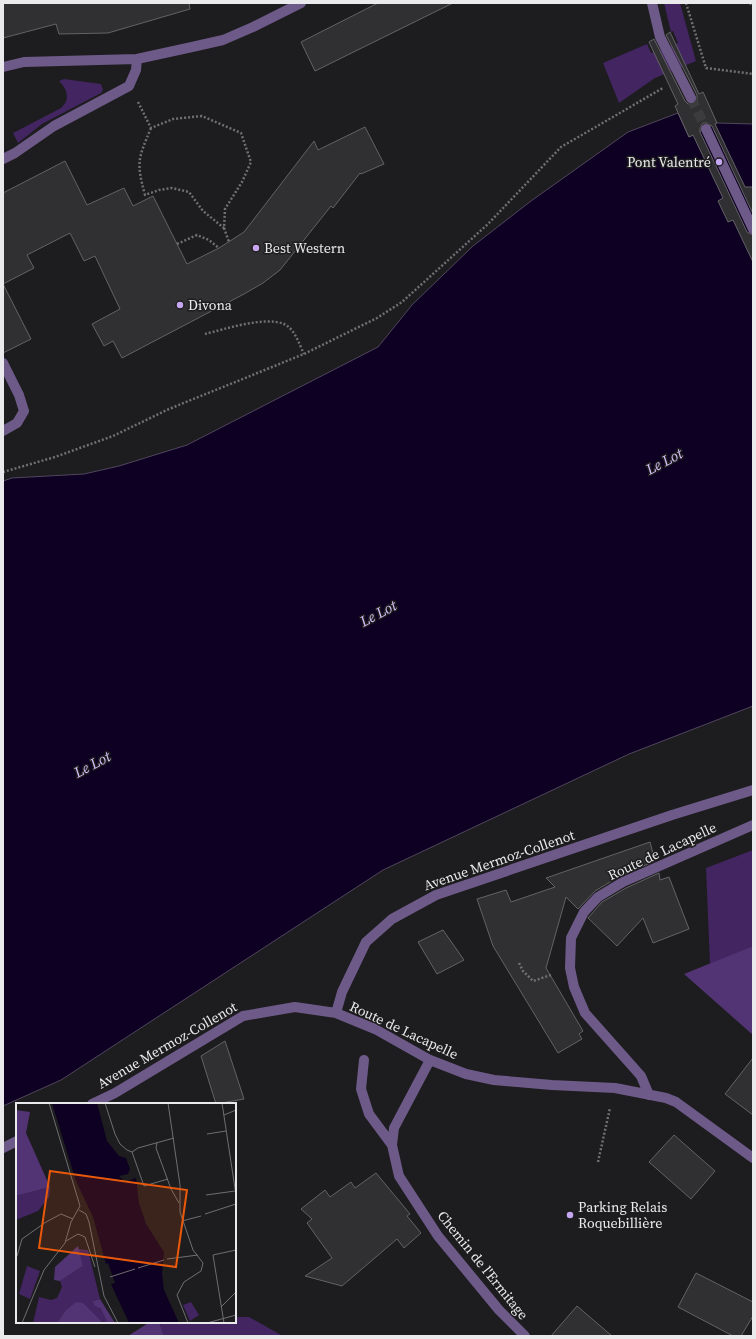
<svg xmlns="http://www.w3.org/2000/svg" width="756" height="1339" viewBox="0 0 756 1339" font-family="'Source Serif 4',serif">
	<rect width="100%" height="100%" fill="#1d1c1e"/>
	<path fill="#422561" d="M 664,3 L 680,3 L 696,61 L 655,78 L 619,103 L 603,63 L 647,44 L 651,53 L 678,43 L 673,31 L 671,32 Z
		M 64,79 L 101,84 L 103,90 L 101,93 L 42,124 L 18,143 L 13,133 L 61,108 C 71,99 67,89 59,81 Z
		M 753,850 L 753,946 L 710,964 L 706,868 Z
		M 235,1317 L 249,1317 L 283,1336 L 164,1336 L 159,1322 L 235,1322 Z"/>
	<path fill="#523475" d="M 753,946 L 753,1035 L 684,974 Z
		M 150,1322 L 159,1322 L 164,1336 L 128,1336 Z"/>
	<path fill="#0e0022" stroke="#50465e" d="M 678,113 L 689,137 L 717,123 L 753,124 L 753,706 L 629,754 L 383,870 L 61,1080 L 3,1106 L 3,481 L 12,478 L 84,474 L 119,466 L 187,445 L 378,347 L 412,305 L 473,246 L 531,201 L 628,132 Z"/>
	<path fill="#302f32" stroke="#636265" d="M 3,3 L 189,3 L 190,9 L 108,33 L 59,34 L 56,24 L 3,38 Z
		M 378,3 L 453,3 L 315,71 L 301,42 Z
		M 670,32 L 699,94 L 703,92 L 717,123 L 715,124 L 745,187 L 753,187 L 753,214 L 712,126 L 707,123 L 703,123 L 700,128 L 700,132 L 747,232 L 753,235 L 753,262 L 733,220 L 728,222 L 718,201 L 723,198 L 693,135 L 689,137 L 675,106 L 678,104 L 649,42 L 654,39 L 685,101 L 688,104 L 694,104 L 697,101 L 697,95 L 666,35 Z
		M 365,127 L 384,164 L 361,174 L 360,173 L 333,208 L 331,206 L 280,270 L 263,283 L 244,294 L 122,358 L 113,341 L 104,346 L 92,324 L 120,309 L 95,256 L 84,261 L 70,233 L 27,255 L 34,268 L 3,284 L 3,193 L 65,161 L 87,205 L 124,188 L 133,206 L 153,196 L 187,264 L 219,248 L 244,232 L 314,141 L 318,150 Z
		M 3,284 L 31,339 L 3,353 Z
		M 650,842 L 655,861 L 620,876 L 595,891 L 578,909 L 566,897 L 546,968 L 583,1031 L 579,1034 L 582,1039 L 558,1053 L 493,946 L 477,899 L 506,890 L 511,902 L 555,887 L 546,878 Z
		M 659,873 L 660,880 L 669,877 L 689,929 L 653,943 L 643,918 L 617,946 L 588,918 L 602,902 L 626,888 Z
		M 443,930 L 464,960 L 437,974 L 418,942 Z
		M 225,1041 L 244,1099 L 216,1104 L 201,1056 Z
		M 753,1058 L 753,1115 L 725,1094 Z
		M 674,1135 L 715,1171 L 691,1199 L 649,1162 Z
		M 376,1173 L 410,1214 L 407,1216 L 421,1233 L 404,1248 L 397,1239 L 342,1286 L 305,1276 L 332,1258 L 307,1223 L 312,1219 L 301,1209 L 325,1190 L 330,1197 L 351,1182 L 355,1188 Z
		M 696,1273 L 753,1302 L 753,1316 L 741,1336 L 733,1336 L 678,1307 Z
		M 577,1306 L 612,1336 L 551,1336 Z"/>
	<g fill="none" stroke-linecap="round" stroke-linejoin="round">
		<path stroke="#3c3b3d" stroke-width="10" stroke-dasharray="10 5" stroke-linecap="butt" d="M 691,98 L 706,129"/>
		<path stroke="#706f71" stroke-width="2.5" stroke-dasharray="2 2" stroke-linecap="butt" d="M 686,3 L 706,68 L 753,74
			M 750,3 L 753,6
			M 138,102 L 151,128 L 173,119 L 202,116 L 241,133 L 251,162 L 242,182 L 225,209 L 224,228 L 229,242
			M 151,128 C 138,159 136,162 145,195 L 159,190 L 172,188 L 189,192 L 203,211 L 224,228
			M 177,244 L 197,235 L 209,240 L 219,248
			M 205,334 C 225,329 265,316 284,324 C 295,329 299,344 304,354
			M 3,472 L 55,457 L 113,436 L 169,409 L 304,354 L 377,318 L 402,302 L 488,224 L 561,147 L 663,88
			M 519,963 L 523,971 L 533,981 L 551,975
			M 598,1162 L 610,1108"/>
		<path stroke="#6d5a88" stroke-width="10" d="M 652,3 L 660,37 L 691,98
			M 3,67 L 24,62 L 137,59 L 192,47 L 223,40 L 253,27 L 301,3
			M 706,129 L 753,229
			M 3,159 L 15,153 L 54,126 L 129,86 L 136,70 L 137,59
			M 3,363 L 19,395 L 24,411 L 17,423 L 3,431
			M 336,1013 L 342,992 L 366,942 L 392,919 L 436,895 L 672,815 L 753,790
			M 364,1060 L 361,1089 L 369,1114 L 392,1145
			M 430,1060 L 394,1128 L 392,1145 L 399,1176 L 438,1236 L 499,1310 L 525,1336
			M 649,1095 L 641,1076 L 585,1013 L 574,987 L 570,968 L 571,938 L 584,912 L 598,897 L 623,882 L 753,825
			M 92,1104 L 115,1093 L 243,1016 L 295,1007 L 336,1013 L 375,1029 L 430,1060 L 466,1074 L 494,1080 L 552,1085 L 615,1088 L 666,1098 L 676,1102 L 753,1158
			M 3,1148 L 17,1141"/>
	</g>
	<g fill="#c5a6f0" stroke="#1d1c1e" stroke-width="1.5">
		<circle cx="719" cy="162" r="4"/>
		<circle cx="256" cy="248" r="4"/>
		<circle cx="180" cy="305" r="4"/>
		<circle cx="570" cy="1215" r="4"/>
	</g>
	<g text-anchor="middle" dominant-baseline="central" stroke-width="3" stroke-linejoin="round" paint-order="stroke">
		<g font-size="14" fill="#eae9eb" stroke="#1d1c1e" text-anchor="start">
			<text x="711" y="162" text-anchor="end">Pont Valentré</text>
			<text x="264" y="248">Best Western</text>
			<text x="188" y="305">Divona</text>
			<text x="578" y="1207">Parking Relais<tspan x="578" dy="16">Roquebillière</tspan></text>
		</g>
		<g font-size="14" fill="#eae9eb" stroke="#1d1c1e">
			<text transform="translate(662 851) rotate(-25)">Route de Lacapelle</text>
			<text transform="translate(499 860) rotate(-19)">Avenue Mermoz-Collenot</text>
			<text transform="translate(404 1030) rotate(25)">Route de Lacapelle</text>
			<text transform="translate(167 1045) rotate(-30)">Avenue Mermoz-Collenot</text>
			<text transform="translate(483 1265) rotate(51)">Chemin de l'Ermitage</text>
		</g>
		<g font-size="15" font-style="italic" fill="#d7bff9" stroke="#1d1c1e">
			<text transform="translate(664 461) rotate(-28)">Le Lot</text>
			<text transform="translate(378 613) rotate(-28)">Le Lot</text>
			<text transform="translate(92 764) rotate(-28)">Le Lot</text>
		</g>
	</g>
	<g transform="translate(16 1103)">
		<rect width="220" height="220" fill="#1d1c1e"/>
		<path d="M 34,84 L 33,94 L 22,108 L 0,117 L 0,93 ZM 62,146 L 72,147 L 84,196 L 77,198 L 90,212 L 92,220 L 49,208 L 41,220 L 17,220 L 23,194 L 35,197 L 41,195 L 46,184 L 44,178 L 67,163 ZM 11,163 L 24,168 L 14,196 L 3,191 ZM 175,199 L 183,212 L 174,218 L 167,202 Z" fill="#422561"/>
		<path d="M 0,0 L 0,7 L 14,9 L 10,30 L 34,84 L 0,93 ZM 62,143 L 67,163 L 44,178 L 38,177 L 39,164 ZM 84,196 L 99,220 L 92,220 L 85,206 L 78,202 L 77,198 ZM 60,199 L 67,200 L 87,220 L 41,220 L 49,208 Z" fill="#523475"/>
		<path d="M 36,0 L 81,0 L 91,38 L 103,53 L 110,55 L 114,66 L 112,71 L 103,73 L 109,79 L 120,75 L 123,100 L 130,121 L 148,149 L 146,171 L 148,187 L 163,220 L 113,220 L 95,181 L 99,180 L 92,160 L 90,161 L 77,114 L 60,78 Z" fill="#0e0022"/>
		<path fill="none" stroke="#6f6e70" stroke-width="1" d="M 89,0 L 99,31 L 104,41 L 111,47 L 116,49 L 122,45 L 158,35M 152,0 L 164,82 L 164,109 L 177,147 L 187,160 L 185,168 L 168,179 L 161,192 L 172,220M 206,0 L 220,92M 208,12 L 220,7M 191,31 L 210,28M 141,39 L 140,45 L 155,86 L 163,100M 116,49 L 128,83 L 152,76M 190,92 L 219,88M 63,107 L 70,111 L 73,119 L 88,193 L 102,220M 189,111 L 220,101M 166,118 L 185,113M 50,138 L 62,131 L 69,134 L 79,164M 1,153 L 6,136 L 30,119 L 45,111 L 57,116M 151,156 L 182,152M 122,165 L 148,157M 94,174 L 119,166M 205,204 L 220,189M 6,220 L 28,167 L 49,140 L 55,119 L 64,103 L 33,0M 191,220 L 220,212M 208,220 L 197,152 L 220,147"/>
		<path fill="#e8590c" fill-opacity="0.15" stroke="#e8590c" stroke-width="2" d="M 34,68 L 171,87 L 160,164 L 23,145 Z"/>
		<rect width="220" height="220" fill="none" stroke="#eae9eb" stroke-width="2"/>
	</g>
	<rect width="756" height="1339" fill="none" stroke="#eae9eb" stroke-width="8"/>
</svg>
